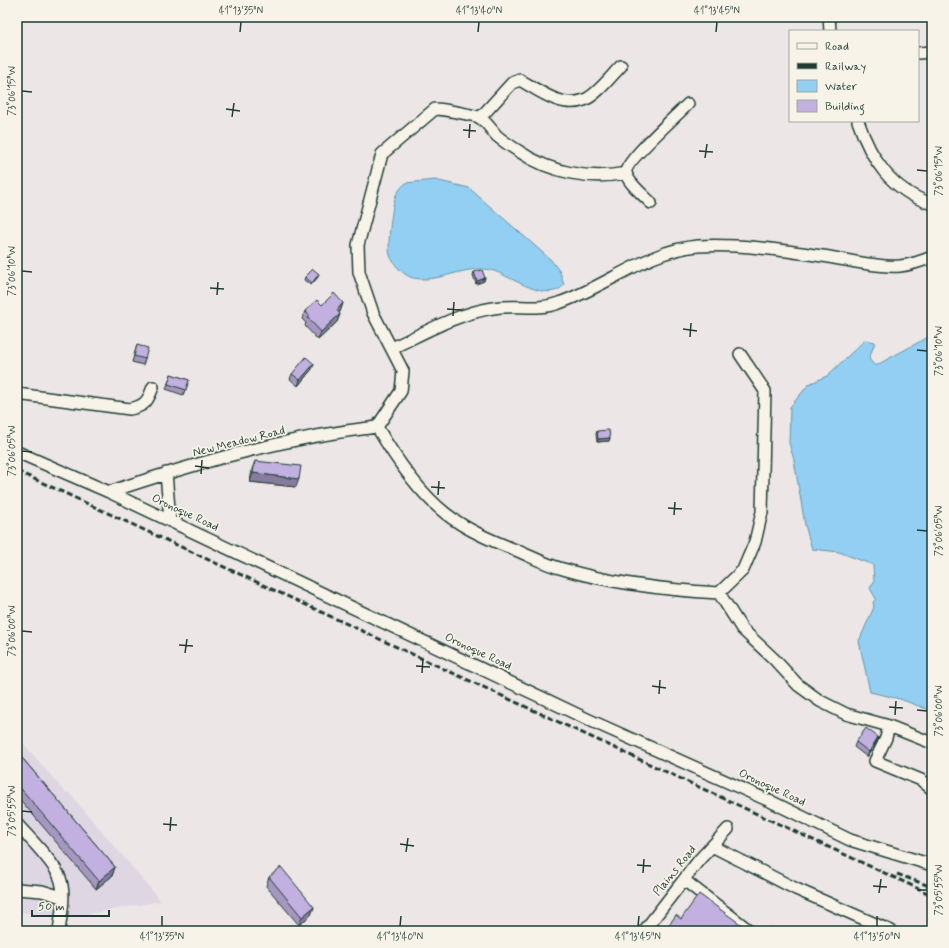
<svg xmlns="http://www.w3.org/2000/svg" width="949" height="948" viewBox="0 0 949 948" font-family="Mynerve,sans-serif">
	<rect width="100%" height="100%" fill="#ece6e6"/>
	<filter id="ink" filterUnits="userSpaceOnUse"><feTurbulence type="fractalNoise" baseFrequency=".025" numOctaves="2"/><feDisplacementMap in="SourceGraphic" scale="8" xChannelSelector="R" yChannelSelector="G"/><feConvolveMatrix kernelMatrix="1 2 1 2 8 2 1 2 1" color-interpolation-filters="sRGB"/></filter>
	<g filter="url(#ink)">
		<path fill="#dfd6e4" d="M 17,736 L 65,792 L 69,793 L 161,901 L 65,918 L 17,911 Z"/>
		<path fill="#93cff3" stroke="#6595a7" d="M 435,180 L 469,188 L 551,260 L 560,272 L 564,285 C 548,304 512,277 494,271 C 467,262 437,286 410,277 C 402,273 393,264 390,255 C 387,245 392,204 396,195 C 399,190 402,186 406,183 Z
			M 932,335 L 932,711 L 900,699 L 870,692 L 859,641 L 874,607 L 873,602 L 876,599 L 870,588 L 874,582 L 873,565 L 839,552 L 812,549 L 805,525 L 794,460 L 789,443 L 790,407 L 809,384 L 827,376 L 865,340 L 875,342 L 869,359 L 875,366 Z"/>
		<g fill="none" stroke-linecap="round" stroke-linejoin="round">
			<defs>
				<path id="minor" d="M 829,17 L 830,31
					M 918,53 L 932,52
					M 480,118 L 512,83 L 520,80 C 538,90 562,109 584,100 C 596,96 612,75 621,66
					M 858,121 C 871,160 891,190 932,204
					M 651,203 C 644,195 627,183 626,172 C 625,162 678,114 688,104
					M 392,348 C 426,332 456,314 493,308 C 515,304 538,311 559,303 C 606,287 648,250 698,246 C 739,244 782,250 822,256 C 845,259 878,268 900,266 C 911,265 922,261 932,257
					M 17,394 L 130,409 C 145,406 148,401 153,387
					M 377,427 C 394,456 419,492 445,513 C 466,530 493,541 518,551 C 532,557 547,565 563,569 C 613,584 666,590 719,593 L 743,570 L 755,542 L 762,512 L 765,391 L 740,354
					M 377,427 L 401,391 L 403,371 L 373,313 L 359,272 L 358,245 L 382,154 L 435,109 C 441,109 476,115 480,118 C 487,122 492,131 497,136 C 504,142 512,147 520,152 C 551,173 590,180 626,173
					M 17,452 L 109,492 L 587,719 L 772,802 L 850,840 L 932,865
					M 166,473 L 170,520
					M 109,492 C 196,463 287,437 377,427
					M 719,593 L 742,629 L 774,659 L 798,685 L 820,701 L 846,714 L 889,726 L 932,743
					M 889,726 L 886,738 L 875,761 L 921,780 L 932,789
					M 17,824 C 29,838 54,862 60,878 C 66,894 61,915 59,931
					M 712,846 L 796,889 L 891,931
					M 684,880 L 750,931
					M 17,889 L 42,891 L 62,897
					M 644,931 L 699,860 L 728,829"/>
			</defs>
			<use href="#minor" stroke="#1f3d34" stroke-width="14"/>
			<use href="#minor" stroke="#f7f3e8" stroke-width="11"/>
			<path stroke="#1f3d34" stroke-width="3" stroke-dasharray="6 3" stroke-linecap="butt" d="M 17,471 L 932,895
				M 897,874 L 932,887"/>
		</g>
		<path fill="#a697c1" stroke="#1f3d34" d="M 474,272 L 484,281 L 476,284 L 473,275 Z
			M 305,277 L 318,277 L 311,285 L 304,280 Z
			M 343,303 L 340,312 L 339,313 L 340,314 L 337,322 L 318,340 L 305,326 L 306,323 L 302,319 L 305,311 L 322,305 Z
			M 137,345 L 145,359 L 143,365 L 132,362 Z
			M 314,364 L 312,369 L 298,386 L 290,379 L 292,374 Z
			M 171,374 L 189,380 L 183,395 L 166,389 Z
			M 597,431 L 610,438 L 609,441 L 597,442 L 596,434 Z
			M 255,461 L 296,487 L 250,482 L 252,469 Z
			M 878,737 L 876,742 L 867,757 L 854,747 L 856,742 Z
			M 17,752 L 115,867 L 112,876 L 96,889 L 17,796 Z
			M 269,877 L 314,907 L 311,915 L 299,925 L 266,886 Z"/>
		<path fill="#877b9d" stroke="#1f3d34" d="M 319,274 L 318,277 L 311,285 L 312,283 Z
			M 485,278 L 484,281 L 476,284 L 477,281 Z
			M 343,303 L 340,312 L 333,318 L 337,310 Z
			M 340,314 L 337,322 L 318,340 L 321,332 Z
			M 314,364 L 312,369 L 298,386 L 300,380 Z
			M 610,438 L 609,441 L 597,442 L 598,439 Z
			M 253,473 L 299,479 L 296,487 L 250,482 Z
			M 878,737 L 876,742 L 867,757 L 869,752 Z
			M 115,867 L 112,876 L 96,889 L 99,881 Z
			M 314,907 L 311,915 L 299,925 L 302,917 Z"/>
		<path fill="#c1b0e0" stroke="#1f3d34" d="M 313,269 L 319,274 L 312,283 L 305,277 Z
			M 482,270 L 485,278 L 477,281 L 474,272 Z
			M 334,293 L 343,303 L 337,310 L 340,314 L 321,332 L 308,318 L 310,316 L 305,311 L 317,300 L 322,305 Z
			M 137,345 L 148,348 L 145,359 L 134,356 Z
			M 306,357 L 314,364 L 300,380 L 292,374 Z
			M 171,374 L 189,380 L 186,390 L 168,384 Z
			M 609,430 L 610,438 L 598,439 L 597,431 Z
			M 255,461 L 301,466 L 299,479 L 253,473 Z
			M 866,728 L 878,737 L 869,752 L 856,742 Z
			M 17,752 L 115,867 L 99,881 L 17,784 Z
			M 281,867 L 314,907 L 302,917 L 269,877 Z
			M 699,894 L 750,931 L 665,931 L 676,915 L 681,919 Z
			M 771,927 L 777,931 L 768,931 Z"/>
	</g>
	<path fill="none" stroke="#1f3d34" stroke-width="1.5" d="M 240,32 L 241,22M 478,32 L 479,22M 716,32 L 717,22M 22,91 L 32,92M 226,109 L 240,111M 232,117 L 234,103M 463,130 L 476,131M 469,138 L 470,124M 699,151 L 713,152M 705,158 L 707,144M 917,170 L 927,171M 22,271 L 32,272M 210,288 L 224,289M 217,295 L 218,282M 447,309 L 461,310M 453,316 L 454,302M 683,329 L 697,331M 690,337 L 691,323M 917,350 L 927,351M 22,451 L 32,452M 195,466 L 209,468M 201,474 L 202,460M 431,487 L 445,488M 438,495 L 439,481M 668,508 L 682,509M 674,515 L 675,502M 917,530 L 927,531M 22,631 L 32,632M 179,645 L 193,646M 185,653 L 187,639M 416,666 L 430,667M 422,673 L 423,659M 652,686 L 666,688M 659,694 L 660,680M 889,707 L 903,708M 917,710 L 927,711M 895,715 L 896,701M 22,811 L 32,812M 163,824 L 177,825M 170,831 L 171,817M 400,844 L 414,846M 406,852 L 408,838M 637,865 L 651,866M 643,873 L 644,859M 873,886 L 887,887M 917,890 L 927,890M 879,893 L 881,879M 162,926 L 162,916M 400,926 L 401,916M 638,926 L 639,916M 877,926 L 877,916"/>
	<g text-anchor="middle" dominant-baseline="central" stroke-width="3.5" stroke-linejoin="round" paint-order="stroke">
		<g font-size="12" fill="#1f3d34" stroke="#f7f3e8">
			<text transform="translate(239 442) rotate(-14)">New Meadow Road</text>
			<text transform="translate(185 513) rotate(25)">Oronoque Road</text>
			<text transform="translate(478 652) rotate(25)">Oronoque Road</text>
			<text transform="translate(772 788) rotate(25)">Oronoque Road</text>
			<text transform="translate(675 871) rotate(-51)">Plains Road</text>
		</g>
	</g>
	<rect width="949" height="948" fill="none" stroke="#f7f3e8" stroke-width="44"/>
	<rect x="789" y="30" width="130" height="92" fill="#f7f3e8" stroke="#a1aaa0"/>
	<rect x="797" y="43" width="20" height="6" fill="#f7f3e8" stroke="#a1aaa0"/>
	<text x="825" y="50" font-size="12" fill="#1f3d34">Road</text>
	<rect x="797" y="63" width="20" height="6" fill="#1f3d34" stroke="#a1aaa0"/>
	<text x="825" y="70" font-size="12" fill="#1f3d34">Railway</text>
	<rect x="797" y="80" width="20" height="12" fill="#93cff3" stroke="#a1aaa0"/>
	<text x="825" y="90" font-size="12" fill="#1f3d34">Water</text>
	<rect x="797" y="100" width="20" height="12" fill="#c1b0e0" stroke="#a1aaa0"/>
	<text x="825" y="110" font-size="12" fill="#1f3d34">Building</text>
	<path d="M32 910v6h77v-6" fill="none" stroke="#1f3d34" stroke-width="2"/>
	<text x="38" y="910" font-size="12" fill="#1f3d34" stroke="#f7f3e8" stroke-width="3" paint-order="stroke">50 m</text>
	<rect x="22" y="22" width="905" height="904" fill="none" stroke="#1f3d34" stroke-width="1.5"/>
	<g font-size="10" text-anchor="middle" fill="#1f3d34">
		<text x="241" y="14">41°13'35"N</text>
		<text x="479" y="14">41°13'40"N</text>
		<text x="717" y="14">41°13'45"N</text>
		<text transform="translate(11 91) rotate(-90)" y="4">73°06'15"W</text>
		<text transform="translate(938 171) rotate(-90)" y="4">73°06'15"W</text>
		<text transform="translate(11 271) rotate(-90)" y="4">73°06'10"W</text>
		<text transform="translate(938 351) rotate(-90)" y="4">73°06'10"W</text>
		<text transform="translate(11 451) rotate(-90)" y="4">73°06'05"W</text>
		<text transform="translate(938 531) rotate(-90)" y="4">73°06'05"W</text>
		<text transform="translate(11 631) rotate(-90)" y="4">73°06'00"W</text>
		<text transform="translate(938 711) rotate(-90)" y="4">73°06'00"W</text>
		<text transform="translate(11 811) rotate(-90)" y="4">73°05'55"W</text>
		<text transform="translate(938 890) rotate(-90)" y="4">73°05'55"W</text>
		<text x="162" y="940">41°13'35"N</text>
		<text x="400" y="940">41°13'40"N</text>
		<text x="638" y="940">41°13'45"N</text>
		<text x="877" y="940">41°13'50"N</text>
	</g>
</svg>
